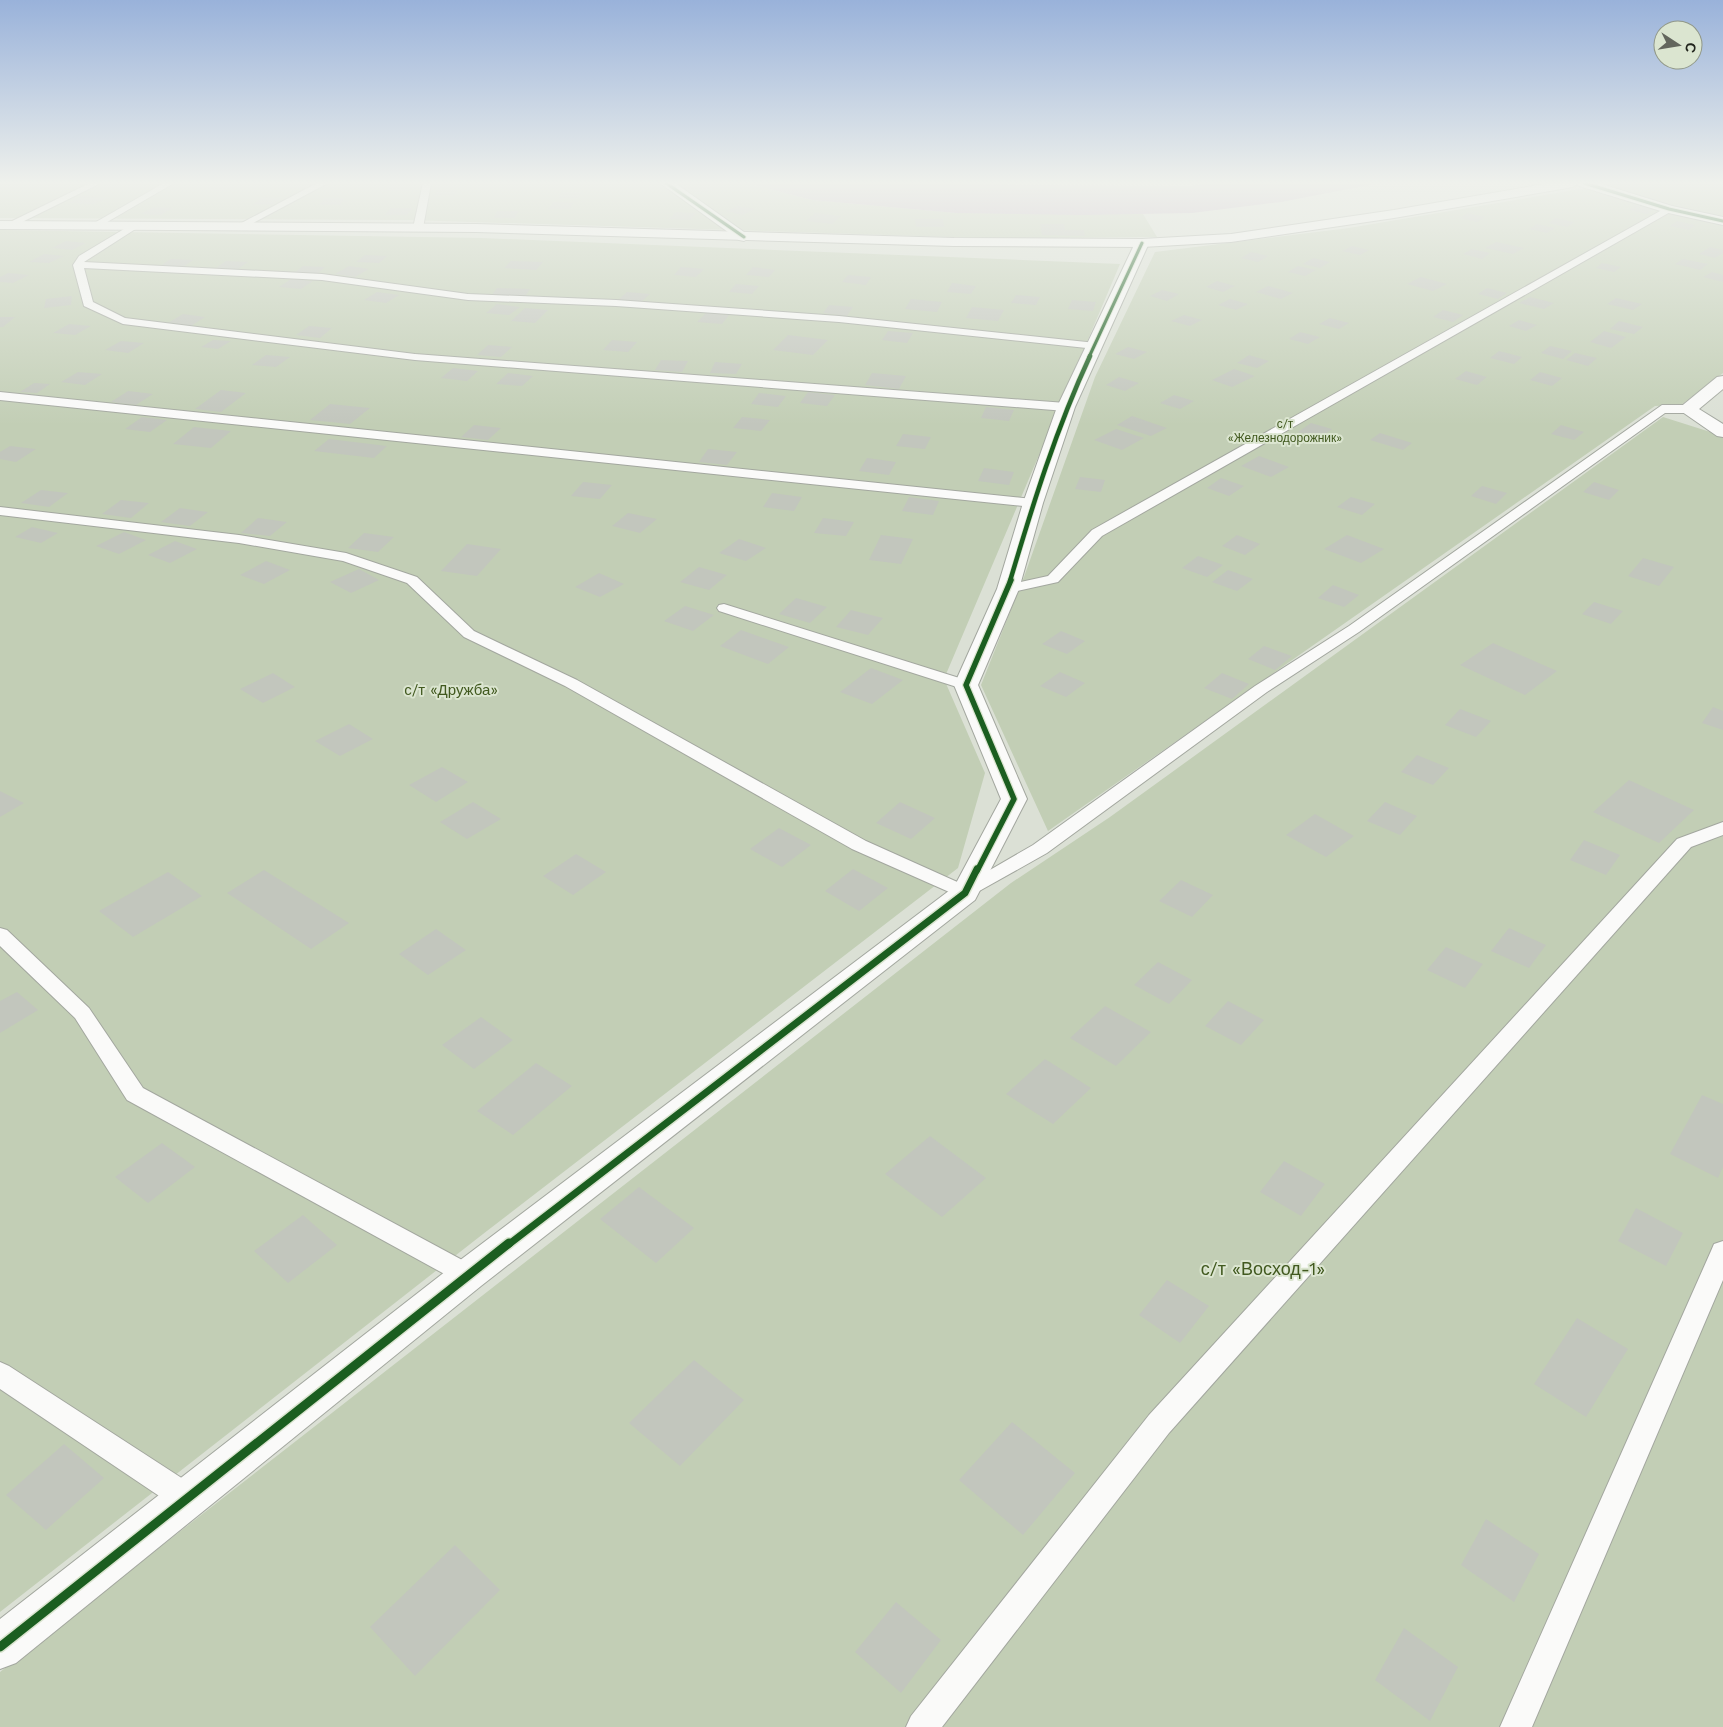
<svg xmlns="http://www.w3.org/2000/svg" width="1723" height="1727" viewBox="0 0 1723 1727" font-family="'Work Sans',sans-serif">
	<rect width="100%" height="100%" fill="#dbe0d5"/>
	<path fill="#c2ceb5" d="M 0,183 L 747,183 L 812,200 L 956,213 L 1143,214 L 1157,237 L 984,238 L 409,220 L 0,218 Z
		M 1723,183 L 1723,218 L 1680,209 L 1598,184 Z
		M 1586,188 L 1723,224 L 1723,373 L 1681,405 L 1655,406 L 1048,831 L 981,685 L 1024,577 L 1095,377 L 1155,252 L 1349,228 Z
		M 0,230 L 482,238 L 1120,264 L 944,679 L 985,773 L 958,868 L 483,1234 L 0,1612 Z
		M 1663,417 L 1723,436 L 1723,1727 L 0,1727 L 0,1672 L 1011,883 L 1110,817 Z"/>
	<path fill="#c2afc4" d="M 747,183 L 1191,186 L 1208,183 L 1380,183 L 1281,202 L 1192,213 L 1082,215 L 956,213 L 812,200 Z"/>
	<path fill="#c2c6bd" d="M 107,183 L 128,183 L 118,188 L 99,187 Z
		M 220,183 L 240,183 L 224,191 L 207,189 Z
		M 291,183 L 312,183 L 303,188 L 284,187 Z
		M 391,185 L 411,185 L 406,191 L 386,191 Z
		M 703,185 L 715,190 L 698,194 L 686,189 Z
		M 438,190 L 458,190 L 454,196 L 434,196 Z
		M 562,192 L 583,192 L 578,199 L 558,198 Z
		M 81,196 L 107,198 L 94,204 L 68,203 Z
		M 263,197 L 282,198 L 272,205 L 253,204 Z
		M 324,198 L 345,198 L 340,205 L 319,205 Z
		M 553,202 L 574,203 L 569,209 L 548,209 Z
		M 1636,205 L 1654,209 L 1647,214 L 1629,210 Z
		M 738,206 L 755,209 L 743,215 L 725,211 Z
		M 153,207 L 172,208 L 161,215 L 141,214 Z
		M 391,208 L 412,208 L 407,215 L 385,215 Z
		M 497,211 L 519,211 L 515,218 L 494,218 Z
		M 676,212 L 696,213 L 690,220 L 669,219 Z
		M 815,213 L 841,216 L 832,224 L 806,221 Z
		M 1468,213 L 1485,217 L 1477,222 L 1460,218 Z
		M 1556,218 L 1574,222 L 1567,227 L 1549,223 Z
		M 915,219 L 943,219 L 944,227 L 916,227 Z
		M 1677,221 L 1695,225 L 1689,230 L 1670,226 Z
		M 1040,224 L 1064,224 L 1065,230 L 1084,230 L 1085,236 L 1042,235 Z
		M 1537,224 L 1555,228 L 1547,233 L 1529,229 Z
		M 66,241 L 86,243 L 72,250 L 52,248 Z
		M 1496,242 L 1524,248 L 1513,254 L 1485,248 Z
		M 1352,246 L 1369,250 L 1360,255 L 1342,251 Z
		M 1710,247 L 1723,250 L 1723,253 L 1715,258 L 1699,254 Z
		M 1472,249 L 1490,253 L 1482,259 L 1463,254 Z
		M 1251,252 L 1268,256 L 1258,262 L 1241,258 Z
		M 44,254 L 64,256 L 49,263 L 29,262 Z
		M 365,255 L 387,256 L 379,263 L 356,262 Z
		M 1313,258 L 1330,262 L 1320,268 L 1303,264 Z
		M 171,259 L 193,260 L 183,267 L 160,266 Z
		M 1683,259 L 1708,264 L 1700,270 L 1675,264 Z
		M 226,261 L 248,262 L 238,269 L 216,268 Z
		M 511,261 L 543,262 L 536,270 L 504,268 Z
		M 1602,263 L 1621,267 L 1614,272 L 1596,268 Z
		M 303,266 L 325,267 L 316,275 L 293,274 Z
		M 349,266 L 369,269 L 355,277 L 335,274 Z
		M 1298,266 L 1316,270 L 1305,276 L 1288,272 Z
		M 681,267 L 704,269 L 696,277 L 674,275 Z
		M 753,267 L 775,270 L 769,277 L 746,275 Z
		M 1712,272 L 1723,275 L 1723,282 L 1703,277 Z
		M 8,273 L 29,275 L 13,283 L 0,282 L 0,277 Z
		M 848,275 L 871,277 L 866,285 L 842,282 Z
		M 1421,277 L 1447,284 L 1433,291 L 1407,284 Z
		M 291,279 L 313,281 L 301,289 L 279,287 Z
		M 1217,281 L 1235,286 L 1223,292 L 1206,287 Z
		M 952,283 L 976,286 L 971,294 L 947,292 Z
		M 736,284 L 759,286 L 752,294 L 729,292 Z
		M 1268,286 L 1293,293 L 1281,299 L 1256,292 Z
		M 497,288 L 530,289 L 524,298 L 491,296 Z
		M 1487,288 L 1507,293 L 1498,299 L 1478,294 Z
		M 1162,290 L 1179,294 L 1167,301 L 1150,296 Z
		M 377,292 L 399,295 L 386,303 L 364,300 Z
		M 627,292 L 650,294 L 641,302 L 618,300 Z
		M 1016,295 L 1040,297 L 1036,305 L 1011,303 Z
		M 72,296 L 71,305 L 44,308 L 46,299 Z
		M 1530,297 L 1554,303 L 1544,309 L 1519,303 Z
		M 1616,298 L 1642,304 L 1633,310 L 1607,304 Z
		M 911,299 L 942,302 L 937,312 L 905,309 Z
		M 1230,299 L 1248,304 L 1236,310 L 1218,305 Z
		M 1072,300 L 1096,302 L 1093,311 L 1068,309 Z
		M 497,304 L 520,307 L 509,315 L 486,313 Z
		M 829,305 L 853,307 L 847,316 L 823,313 Z
		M 972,307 L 1004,310 L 998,321 L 966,318 Z
		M 525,308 L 548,310 L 535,323 L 511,321 Z
		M 1443,310 L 1463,315 L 1453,322 L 1433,317 Z
		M 706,313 L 729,315 L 722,324 L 697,322 Z
		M 183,314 L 205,317 L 191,326 L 168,323 Z
		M 1184,315 L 1202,320 L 1190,326 L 1171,321 Z
		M 0,317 L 15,317 L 3,327 L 0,327 Z
		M 1330,318 L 1349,323 L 1339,329 L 1319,324 Z
		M 1519,320 L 1537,325 L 1526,331 L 1509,326 Z
		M 1619,321 L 1643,327 L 1634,334 L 1610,329 Z
		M 69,324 L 91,326 L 75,335 L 53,333 Z
		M 309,326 L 332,328 L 320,338 L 296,335 Z
		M 888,331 L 913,333 L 907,343 L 882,340 Z
		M 1604,331 L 1626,337 L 1611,348 L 1590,342 Z
		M 1300,332 L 1320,337 L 1308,344 L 1289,339 Z
		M 788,335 L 828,340 L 813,355 L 773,350 Z
		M 213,340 L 231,341 L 218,349 L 201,347 Z
		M 612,340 L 637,342 L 628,352 L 603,350 Z
		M 121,341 L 144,343 L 128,353 L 105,350 Z
		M 488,345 L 512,347 L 501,357 L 477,355 Z
		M 1550,346 L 1572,351 L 1563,359 L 1541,353 Z
		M 1128,347 L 1147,352 L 1134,359 L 1115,354 Z
		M 1499,351 L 1522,357 L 1514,364 L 1490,358 Z
		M 1575,353 L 1597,358 L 1588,366 L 1566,360 Z
		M 266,355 L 290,357 L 276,367 L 252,365 Z
		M 1249,355 L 1269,361 L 1257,368 L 1237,363 Z
		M 661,360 L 688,361 L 682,372 L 655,370 Z
		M 715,362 L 742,364 L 736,374 L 710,373 Z
		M 453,368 L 478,371 L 467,381 L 441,378 Z
		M 1234,369 L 1255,376 L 1232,387 L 1212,380 Z
		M 1466,371 L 1487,377 L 1477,385 L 1455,379 Z
		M 78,372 L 102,374 L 85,385 L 61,382 Z
		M 1540,372 L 1562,378 L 1552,386 L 1530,380 Z
		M 508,373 L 533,376 L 522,386 L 496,384 Z
		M 872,373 L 906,376 L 899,389 L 865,385 Z
		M 1119,377 L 1139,383 L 1125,391 L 1106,385 Z
		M 34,383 L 50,384 L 37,393 L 20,392 Z
		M 221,390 L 246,393 L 221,412 L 195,409 Z
		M 128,391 L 153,394 L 136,405 L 111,402 Z
		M 808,392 L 835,395 L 827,406 L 800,403 Z
		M 759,393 L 786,396 L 778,407 L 751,404 Z
		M 1174,395 L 1194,401 L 1180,409 L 1160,403 Z
		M 330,404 L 370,408 L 350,424 L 310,420 Z
		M 986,407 L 1014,410 L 1009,421 L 981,418 Z
		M 1132,416 L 1167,428 L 1151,436 L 1117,425 Z
		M 142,417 L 167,420 L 150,432 L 125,429 Z
		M 742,417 L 770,420 L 761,431 L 733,428 Z
		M 1311,423 L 1332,429 L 1320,438 L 1298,432 Z
		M 474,425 L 501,428 L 488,440 L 461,437 Z
		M 1561,425 L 1584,432 L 1574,440 L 1551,434 Z
		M 194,427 L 231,431 L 211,448 L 173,444 Z
		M 1116,429 L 1144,438 L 1122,450 L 1094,440 Z
		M 1380,433 L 1412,443 L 1403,450 L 1370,440 Z
		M 903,434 L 931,437 L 925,449 L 896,446 Z
		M 329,439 L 387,446 L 374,458 L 314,451 Z
		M 10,446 L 36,449 L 16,462 L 0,459 L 0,452 Z
		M 708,449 L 737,452 L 727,465 L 699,462 Z
		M 1259,456 L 1289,467 L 1271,477 L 1241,466 Z
		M 867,458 L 896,462 L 889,475 L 859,471 Z
		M 984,468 L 1014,472 L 1009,485 L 978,481 Z
		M 1080,477 L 1105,480 L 1101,492 L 1075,489 Z
		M 1221,478 L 1244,486 L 1229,496 L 1207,488 Z
		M 583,482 L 612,485 L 600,499 L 571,496 Z
		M 1594,482 L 1619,490 L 1609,500 L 1583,492 Z
		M 1482,486 L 1507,493 L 1496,504 L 1471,496 Z
		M 41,490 L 68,493 L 49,507 L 21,503 Z
		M 772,493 L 802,497 L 794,511 L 763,507 Z
		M 909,497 L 939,501 L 933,515 L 902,511 Z
		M 1351,497 L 1375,504 L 1362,515 L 1337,507 Z
		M 121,500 L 149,503 L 131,518 L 102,514 Z
		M 180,508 L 208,512 L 190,526 L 161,522 Z
		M 628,513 L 657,519 L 640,533 L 612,526 Z
		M 258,518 L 287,522 L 270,536 L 241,533 Z
		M 823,518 L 854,522 L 846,536 L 814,533 Z
		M 32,527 L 58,533 L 41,543 L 15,537 Z
		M 124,532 L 146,540 L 119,554 L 96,546 Z
		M 364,533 L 394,537 L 378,552 L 348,548 Z
		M 881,535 L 913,539 L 901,564 L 869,560 Z
		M 1237,535 L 1260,544 L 1245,555 L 1222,546 Z
		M 1347,535 L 1384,549 L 1361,563 L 1324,549 Z
		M 739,539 L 766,548 L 746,561 L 719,553 Z
		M 175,541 L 197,549 L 170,563 L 148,555 Z
		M 467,544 L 501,549 L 477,576 L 441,571 Z
		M 1198,556 L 1223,565 L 1207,577 L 1182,568 Z
		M 1643,558 L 1674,567 L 1659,586 L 1628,576 Z
		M 266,561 L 290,570 L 264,584 L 240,575 Z
		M 699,567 L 727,575 L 709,590 L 680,582 Z
		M 359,569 L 379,580 L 351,593 L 330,582 Z
		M 1228,570 L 1253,579 L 1237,591 L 1212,582 Z
		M 599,573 L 624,584 L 600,597 L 575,587 Z
		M 1333,585 L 1359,595 L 1344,607 L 1318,598 Z
		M 796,598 L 827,607 L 810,623 L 779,614 Z
		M 1594,602 L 1623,611 L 1611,624 L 1582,614 Z
		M 685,606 L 714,615 L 693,631 L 664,621 Z
		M 851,610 L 883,618 L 868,635 L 836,627 Z
		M 741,630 L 789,647 L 768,664 L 720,646 Z
		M 1061,631 L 1085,641 L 1067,654 L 1042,644 Z
		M 1493,643 L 1557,671 L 1525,695 L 1460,665 Z
		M 1264,646 L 1292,656 L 1275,670 L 1248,659 Z
		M 871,668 L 903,680 L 872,704 L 840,692 Z
		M 1060,672 L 1085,683 L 1066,697 L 1040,686 Z
		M 273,673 L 295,687 L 263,703 L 240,689 Z
		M 1222,673 L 1249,684 L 1232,699 L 1204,688 Z
		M 1713,707 L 1723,711 L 1723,730 L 1702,723 Z
		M 1460,709 L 1491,721 L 1476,737 L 1445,725 Z
		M 349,724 L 373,739 L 340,756 L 315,741 Z
		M 1417,755 L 1449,768 L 1433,785 L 1401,772 Z
		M 442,767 L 468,782 L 436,802 L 409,785 Z
		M 1629,780 L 1694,810 L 1659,843 L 1593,812 Z
		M 0,791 L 24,803 L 0,817 Z
		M 473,802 L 501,819 L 467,839 L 440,822 Z
		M 900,802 L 935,818 L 911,839 L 876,823 Z
		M 1385,802 L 1417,816 L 1400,835 L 1367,821 Z
		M 1315,814 L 1354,836 L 1326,857 L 1286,835 Z
		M 779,828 L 811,845 L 782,867 L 750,849 Z
		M 1584,840 L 1620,855 L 1606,875 L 1570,860 Z
		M 576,854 L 606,872 L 573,895 L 543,876 Z
		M 853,869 L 888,888 L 859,911 L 825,891 Z
		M 264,870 L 349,923 L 311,949 L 227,893 Z
		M 168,872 L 202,896 L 133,937 L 99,911 Z
		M 1181,880 L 1213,895 L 1192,917 L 1159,901 Z
		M 1509,928 L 1546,945 L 1529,968 L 1491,951 Z
		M 436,929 L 466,950 L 428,975 L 399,954 Z
		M 1446,947 L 1483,964 L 1465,988 L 1427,970 Z
		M 1158,962 L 1192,980 L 1169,1004 L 1134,985 Z
		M 17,992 L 38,1010 L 0,1033 L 0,1001 Z
		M 1228,1001 L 1264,1020 L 1241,1045 L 1205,1026 Z
		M 1105,1006 L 1151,1032 L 1116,1066 L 1070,1038 Z
		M 481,1017 L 513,1040 L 474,1069 L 442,1045 Z
		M 1045,1059 L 1091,1088 L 1053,1124 L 1006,1094 Z
		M 536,1063 L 572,1086 L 513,1135 L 477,1111 Z
		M 1702,1095 L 1723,1104 L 1723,1167 L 1718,1178 L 1670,1154 Z
		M 930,1136 L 986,1178 L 942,1217 L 885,1174 Z
		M 162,1143 L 195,1167 L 148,1203 L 115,1177 Z
		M 1284,1161 L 1325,1184 L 1301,1216 L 1260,1192 Z
		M 639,1187 L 694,1228 L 656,1263 L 600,1219 Z
		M 1636,1208 L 1683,1233 L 1666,1266 L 1618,1241 Z
		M 303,1215 L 337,1245 L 288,1283 L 254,1251 Z
		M 1167,1280 L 1209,1306 L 1180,1343 L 1139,1315 Z
		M 1577,1318 L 1628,1349 L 1586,1417 L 1534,1384 Z
		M 694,1360 L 744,1400 L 680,1466 L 629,1423 Z
		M 1012,1422 L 1075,1473 L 1023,1535 L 959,1480 Z
		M 64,1444 L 104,1478 L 46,1530 L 6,1495 Z
		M 1486,1519 L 1539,1554 L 1514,1602 L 1461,1565 Z
		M 455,1545 L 500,1590 L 415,1676 L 370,1627 Z
		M 896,1602 L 941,1640 L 901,1693 L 855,1652 Z
		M 1404,1628 L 1458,1667 L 1430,1721 L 1375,1680 Z"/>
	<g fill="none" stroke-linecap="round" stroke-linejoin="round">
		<defs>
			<path id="lane" d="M 90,183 L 101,183 L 12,227 L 4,225 Z
				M 164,183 L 174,183 L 97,228 L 89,226 Z
				M 317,183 L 328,183 L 242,229 L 234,227 Z
				M 423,183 L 431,183 L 423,228 L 418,231 L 413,228 Z
				M 1669,206 L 1674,209 L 1672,211 L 1102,536 L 1058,582 L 1008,593 L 1001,589 L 1003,586 L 1048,576 L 1092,530 Z
				M 134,223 L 139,226 L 137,228 L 84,262 L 322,274 L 468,294 L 616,300 L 839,316 L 1096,343 L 1102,346 L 1096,349 L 839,322 L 616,306 L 468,300 L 322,280 L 84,268 L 93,302 L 125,318 L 415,354 L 1066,403 L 1072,407 L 1066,411 L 415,360 L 123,324 L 84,306 L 73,265 L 79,256 Z
				M 0,392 L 1033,499 L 1040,503 L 1033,507 L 0,400 Z
				M 1662,405 L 1687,405 L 1693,409 L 1687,413 L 1665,413 L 1359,632 L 1267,692 L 1047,853 L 965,899 L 852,849 L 565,686 L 464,637 L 407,583 L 343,561 L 239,543 L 0,515 L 0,507 L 239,535 L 346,553 L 417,577 L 474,631 L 577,680 L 866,841 L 964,885 L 1033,845 L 1255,686 L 1349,626 Z
				M 724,604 L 972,682 L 974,685 L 972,688 L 960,688 L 719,611 L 717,608 L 719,605 Z
				M 1723,822 L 1723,835 L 1691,847 L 1169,1433 L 942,1727 L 906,1727 L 911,1716 L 1149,1415 L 1677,839 Z
				M 0,928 L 7,930 L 89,1008 L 143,1088 L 477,1268 L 480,1275 L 477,1282 L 468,1286 L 459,1282 L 127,1100 L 75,1018 L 0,946 Z
				M 1723,1241 L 1723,1280 L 1532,1727 L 1500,1727 L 1711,1251 L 1714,1244 Z
				M 0,1362 L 9,1366 L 197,1488 L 201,1498 L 197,1508 L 187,1512 L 177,1508 L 0,1389 Z"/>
			<path id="street" d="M 660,183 L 675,183 L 751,237 L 744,241 L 739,240 Z
				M 1578,183 L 1598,183 L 1672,206 L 1723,217 L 1723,225 L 1664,212 L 1579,186 Z
				M 1142,239 L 1149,243 L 1075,407 L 1043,503 L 1019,589 L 978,685 L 1027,799 L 975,900 L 481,1286 L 16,1663 L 0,1669 L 0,1619 L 455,1264 L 954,887 L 1001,799 L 954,685 L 997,589 L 1023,503 L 1057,407 L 1135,243 Z
				M 1723,376 L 1723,389 L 1699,409 L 1723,424 L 1723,437 L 1717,436 L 1678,409 L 1717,377 Z"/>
			<path id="secondary" d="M 1550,183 L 1579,183 L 1573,187 L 1394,218 L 1231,242 L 1142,247 L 954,246 L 476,232 L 0,229 L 0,221 L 476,224 L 954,238 L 1142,239 L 1231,234 L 1394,210 Z"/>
		</defs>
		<use href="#lane" stroke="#a3a79f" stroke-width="2"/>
		<use href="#street" stroke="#a3a79f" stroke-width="2"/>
		<use href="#secondary" stroke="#a3a79f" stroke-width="2"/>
		<use href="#lane" fill="#fafaf9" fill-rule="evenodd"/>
		<use href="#street" fill="#fafaf9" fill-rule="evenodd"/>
		<use href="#secondary" fill="#fafaf9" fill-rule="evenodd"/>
		<defs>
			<path id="cycleway-far4" d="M 666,183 L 744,237
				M 1584,183 L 1669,209 L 1723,221
				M 1089,357 L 1142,243"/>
			<path id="cycleway-far3" d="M 1010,581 C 1033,504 1056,429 1090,356"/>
			<path id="cycleway-far2" d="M 977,871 L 1014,799 L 966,685 L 1011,580"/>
			<path id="cycleway-far1" d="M 508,1245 L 965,893 L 977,869"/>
			<path id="cycleway" d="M 0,1647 L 509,1243"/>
		</defs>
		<use href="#cycleway-far4" stroke="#dbe5d0" stroke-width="5"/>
		<use href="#cycleway-far3" stroke="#dbe5d0" stroke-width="6"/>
		<use href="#cycleway-far2" stroke="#dbe5d0" stroke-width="8"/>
		<use href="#cycleway-far1" stroke="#dbe5d0" stroke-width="10"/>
		<use href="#cycleway" stroke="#dbe5d0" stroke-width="12"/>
		<use href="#cycleway-far4" stroke="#1b5e20" stroke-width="3"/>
		<use href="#cycleway-far3" stroke="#1b5e20" stroke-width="4.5"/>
		<use href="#cycleway-far2" stroke="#1b5e20" stroke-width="5.5"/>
		<use href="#cycleway-far1" stroke="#1b5e20" stroke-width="7"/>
		<use href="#cycleway" stroke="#1b5e20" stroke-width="9"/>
	</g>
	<linearGradient id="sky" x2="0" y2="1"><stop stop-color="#99b2da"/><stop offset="0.43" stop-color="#eff1ec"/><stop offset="1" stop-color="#eff1ec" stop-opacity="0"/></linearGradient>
	<rect width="1723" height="425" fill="url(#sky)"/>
	<g text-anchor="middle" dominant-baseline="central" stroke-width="4" stroke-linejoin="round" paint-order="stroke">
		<g font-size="12" fill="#41591f" stroke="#dbe5d0">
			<text x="1285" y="424">с/т<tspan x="1285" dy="14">«Железнодорожник»</tspan></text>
		</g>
		<g font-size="15" fill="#41591f" stroke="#dbe5d0">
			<text x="451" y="690">с/т «Дружба»</text>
		</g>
		<g font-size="18" fill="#41591f" stroke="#dbe5d0">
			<text x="1263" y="1268">с/т «Восход-1»</text>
		</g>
	</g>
	<g transform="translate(1678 45) rotate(102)"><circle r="24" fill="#dbe5d0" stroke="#919888"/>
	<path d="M0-4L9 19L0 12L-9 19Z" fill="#63665d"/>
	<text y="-8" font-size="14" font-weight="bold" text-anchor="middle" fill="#22251d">С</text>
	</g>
</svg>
